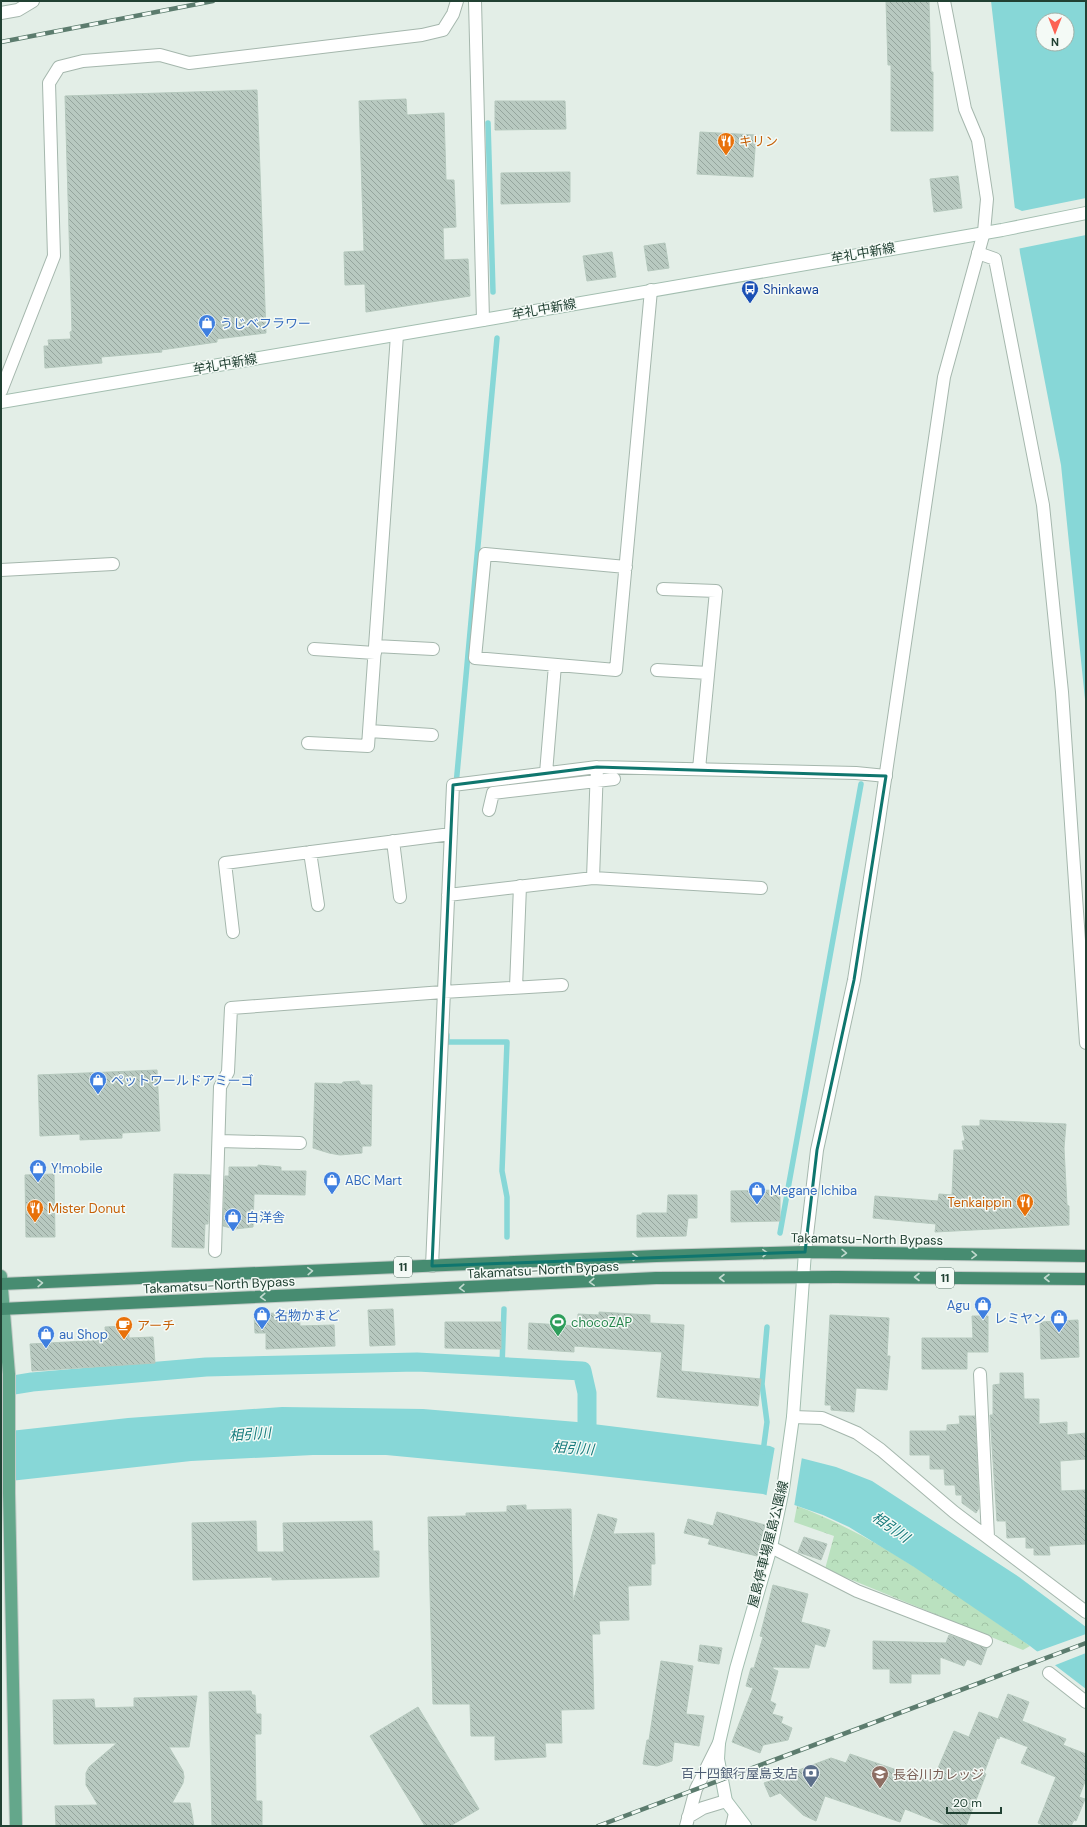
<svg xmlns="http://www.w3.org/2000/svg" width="1087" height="1827" viewBox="0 0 1087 1827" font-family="'DM Sans','Noto Sans JP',sans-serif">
	<defs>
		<pattern id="park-crowns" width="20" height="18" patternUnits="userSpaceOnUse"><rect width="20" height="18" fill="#bae1bf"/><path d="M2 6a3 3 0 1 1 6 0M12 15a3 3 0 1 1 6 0" fill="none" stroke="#a0c2a5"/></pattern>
		<pattern id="building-back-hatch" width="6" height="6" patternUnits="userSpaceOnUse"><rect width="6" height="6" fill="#b8c9c0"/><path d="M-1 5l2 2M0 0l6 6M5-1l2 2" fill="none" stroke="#95a59d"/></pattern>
	</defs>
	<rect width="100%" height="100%" fill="#e3eee7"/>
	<path fill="url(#park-crowns)" d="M 797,1506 C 882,1538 956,1595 1030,1646 L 1023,1650 L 825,1569 L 834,1536 L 794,1522 Z"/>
	<path fill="#87d7d7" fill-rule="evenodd" d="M 991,1 L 1086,1 L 1086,709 L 1061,465 L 1020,253 ZM 1043,20 L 1067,20 L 1067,44 L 1043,44 Z
		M 282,1407 L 423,1409 L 577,1422 L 770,1446 L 793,1456 L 836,1467 L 872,1481 L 1019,1577 L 1086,1627 L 1086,1689 L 1030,1646 L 914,1567 L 849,1527 L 823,1515 L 763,1494 L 556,1471 L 386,1455 L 313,1455 L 191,1461 L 1,1482 L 1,1432 L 128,1418 Z"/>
	<path fill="#e3eee7" d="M 1086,198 L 1086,235 L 1017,249 L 1013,207 L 1022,211 Z
		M 775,1446 L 802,1457 L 794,1507 L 766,1498 Z
		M 1086,1634 L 1086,1653 L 1053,1666 L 1036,1652 Z"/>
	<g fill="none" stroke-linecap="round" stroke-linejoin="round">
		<path stroke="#87d7d7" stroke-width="5.5" d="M 488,123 L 493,292
			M 456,785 L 497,338
			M 447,1035 L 447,1042 L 507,1042 L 502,1171 L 507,1197 L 507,1237
			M 780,1233 L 861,784
			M 502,1367 L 504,1309
			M 763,1452 L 767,1422 L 762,1384 L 767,1327"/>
		<path stroke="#87d7d7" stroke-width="19" d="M 1,1387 L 32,1382 L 206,1367 L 417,1362 L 582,1371 L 587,1393 L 587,1449"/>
	</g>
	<path fill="url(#building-back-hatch)" stroke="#b5c8bd" d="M 886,1 L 929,1 L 931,72 L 933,72 L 933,131 L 891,131 L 891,65 L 888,65 Z
		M 257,90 L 266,333 L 217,339 L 217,342 L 161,350 L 162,352 L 101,357 L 102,363 L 45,368 L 44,346 L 49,346 L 48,340 L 71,339 L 70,332 L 72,331 L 65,96 Z
		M 406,99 L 407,115 L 444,113 L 446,180 L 454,180 L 456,227 L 443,228 L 444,260 L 468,259 L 470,296 L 366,312 L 365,284 L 345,285 L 344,252 L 364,251 L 359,101 Z
		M 495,101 L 565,101 L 566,129 L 495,130 Z
		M 700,132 L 756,135 L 753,177 L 697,174 Z
		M 570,172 L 570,202 L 501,204 L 501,173 Z
		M 958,176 L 962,208 L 934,212 L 930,179 Z
		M 665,243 L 669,268 L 648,271 L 644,246 Z
		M 612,252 L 616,277 L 587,281 L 583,256 Z
		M 157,1070 L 160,1131 L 122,1133 L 122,1138 L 80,1140 L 80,1134 L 40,1136 L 38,1075 Z
		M 359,1081 L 361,1085 L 372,1085 L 371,1146 L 362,1146 L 362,1153 L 340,1155 L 329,1153 L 313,1148 L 315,1083 L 342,1084 L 343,1082 Z
		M 980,1120 L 1066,1124 L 1064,1148 L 1067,1205 L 1069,1206 L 1069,1225 L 935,1232 L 936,1224 L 873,1218 L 875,1196 L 938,1201 L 939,1194 L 952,1195 L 954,1150 L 964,1150 L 962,1141 L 965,1141 L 962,1126 L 980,1126 Z
		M 258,1165 L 281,1167 L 281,1171 L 306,1171 L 305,1195 L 254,1194 L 253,1227 L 235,1229 L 223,1226 L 225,1176 L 229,1176 L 229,1167 L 258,1167 Z
		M 54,1174 L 55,1237 L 26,1237 L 25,1175 Z
		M 174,1174 L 210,1175 L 208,1224 L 205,1224 L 204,1248 L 172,1247 Z
		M 780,1190 L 780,1221 L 731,1222 L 731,1191 Z
		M 668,1195 L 697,1195 L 697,1218 L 688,1218 L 686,1236 L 637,1237 L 637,1215 L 642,1215 L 642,1213 L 667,1213 Z
		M 393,1309 L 395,1345 L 370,1346 L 368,1310 Z
		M 299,1312 L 300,1326 L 334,1325 L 335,1346 L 266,1349 L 266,1333 L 255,1333 L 254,1314 Z
		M 599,1312 L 650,1315 L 650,1323 L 684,1325 L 681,1371 L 761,1379 L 758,1406 L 657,1397 L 662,1352 L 574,1346 L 574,1352 L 528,1349 L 529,1323 L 578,1326 L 578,1314 L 599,1315 Z
		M 830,1315 L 889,1318 L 887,1356 L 890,1356 L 887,1390 L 856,1388 L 854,1412 L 831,1410 L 831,1405 L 825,1405 Z
		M 972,1316 L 988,1316 L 988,1352 L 967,1352 L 967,1369 L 922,1369 L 922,1338 L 973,1338 Z
		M 1078,1320 L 1079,1357 L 1041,1359 L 1040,1322 Z
		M 445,1322 L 501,1322 L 501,1349 L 445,1348 Z
		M 128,1326 L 129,1338 L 153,1337 L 155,1363 L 32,1371 L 30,1344 L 106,1340 L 105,1327 Z
		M 1000,1373 L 1023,1373 L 1024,1399 L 1039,1399 L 1039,1424 L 1067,1422 L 1067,1435 L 1086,1433 L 1086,1459 L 1060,1461 L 1061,1491 L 1086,1490 L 1086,1544 L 1049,1546 L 1050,1555 L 1034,1555 L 1034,1548 L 1026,1548 L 1026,1537 L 1007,1538 L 1006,1521 L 997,1521 L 990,1415 L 993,1415 L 993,1385 L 1000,1384 Z
		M 959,1416 L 975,1416 L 979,1508 L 976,1513 L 962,1503 L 962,1495 L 956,1495 L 955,1485 L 945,1485 L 944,1469 L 930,1469 L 930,1455 L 910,1455 L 910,1431 L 947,1431 L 947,1425 L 960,1424 Z
		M 526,1505 L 526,1510 L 571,1509 L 573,1602 L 598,1514 L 617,1519 L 613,1534 L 654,1533 L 655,1564 L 651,1564 L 651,1585 L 628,1586 L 629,1620 L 599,1621 L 600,1634 L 592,1634 L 594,1709 L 561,1710 L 562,1743 L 545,1743 L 546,1757 L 495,1760 L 495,1736 L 471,1736 L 470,1704 L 433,1704 L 428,1517 L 466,1516 L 466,1513 L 507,1512 L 507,1506 Z
		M 717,1512 L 765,1525 L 757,1556 L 708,1544 L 710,1539 L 684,1533 L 688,1519 L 713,1526 Z
		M 256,1521 L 257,1552 L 284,1552 L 283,1523 L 372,1521 L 373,1551 L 379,1551 L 379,1577 L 272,1580 L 272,1577 L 193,1580 L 192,1523 Z
		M 804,1537 L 827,1544 L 821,1560 L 798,1552 Z
		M 773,1585 L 808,1594 L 801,1622 L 830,1630 L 825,1647 L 815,1644 L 809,1668 L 773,1667 L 773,1669 L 778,1671 L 770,1701 L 776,1704 L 772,1714 L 783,1717 L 781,1723 L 792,1728 L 788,1740 L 763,1745 L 760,1753 L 732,1742 L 753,1688 L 746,1686 L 751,1668 L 754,1668 L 763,1637 L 760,1636 Z
		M 949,1635 L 987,1648 L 981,1665 L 967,1659 L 964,1666 L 940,1657 L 940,1674 L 911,1674 L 911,1683 L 890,1683 L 890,1669 L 873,1669 L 873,1641 L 946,1643 Z
		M 700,1645 L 722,1648 L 719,1664 L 698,1661 Z
		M 661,1661 L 693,1666 L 686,1714 L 704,1716 L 699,1746 L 674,1742 L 672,1761 L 657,1766 L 643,1764 L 647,1740 L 649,1740 Z
		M 251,1691 L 252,1695 L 255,1695 L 256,1714 L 261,1714 L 261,1734 L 255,1734 L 256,1801 L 262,1801 L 262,1826 L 212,1826 L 209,1692 Z
		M 1008,1694 L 1029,1702 L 1022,1721 L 1066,1739 L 1063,1745 L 1086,1754 L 1086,1779 L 1079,1797 L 1085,1799 L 1076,1821 L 1074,1820 L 1071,1826 L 1046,1826 L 1038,1823 L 1056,1777 L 1021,1763 L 1028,1747 L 1000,1736 L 999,1739 L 997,1738 L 984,1773 L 986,1774 L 966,1826 L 948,1826 L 905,1809 L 900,1822 L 825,1796 L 816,1821 L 803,1815 L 780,1793 L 770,1797 L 764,1783 L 831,1758 L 846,1763 L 850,1754 L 932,1782 L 954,1731 L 969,1737 L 979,1712 L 998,1719 Z
		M 197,1696 L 189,1747 L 169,1747 L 183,1771 L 184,1777 L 183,1783 L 172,1803 L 190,1803 L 194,1826 L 56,1826 L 55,1806 L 98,1805 L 86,1785 L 86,1773 L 89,1767 L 117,1743 L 54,1744 L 53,1700 L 94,1699 L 95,1708 L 134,1707 L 134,1698 Z
		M 418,1707 L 479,1809 L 450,1826 L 425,1826 L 370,1736 Z"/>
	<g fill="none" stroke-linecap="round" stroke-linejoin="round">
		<defs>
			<path id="minor" d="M 475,1 L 483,320
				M 944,1 L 965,109 L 978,140 L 987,199 L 984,232
				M 1,13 L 18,10 L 33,1
				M 978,253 L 995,259 L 1043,505 L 1062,692 L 1086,1043
				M 1,391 L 54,256 L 49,83 L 59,67 L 83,61 L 160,55 L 189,63 L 422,35 L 443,30 L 453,14 L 457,1
				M 626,567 L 485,554 L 475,658 L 616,670 L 651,290
				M 1,570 L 113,564
				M 663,589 L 716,591 L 699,769
				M 375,646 L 433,649
				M 314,649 L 375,653
				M 657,670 L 708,673
				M 369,731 L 432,735
				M 308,743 L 368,746 L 397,335
				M 597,767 L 593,878 L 761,888
				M 546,773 L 555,665
				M 489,810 L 493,793 L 614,779
				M 393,841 L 400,897
				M 310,852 L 318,905
				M 448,895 L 593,878
				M 233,932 L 225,863 L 451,834
				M 516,987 L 520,886
				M 219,1141 L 300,1143
				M 215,1251 L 220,1087 L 228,1072 L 231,1008 L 443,992 L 562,985
				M 432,1266 L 453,785 L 597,767 L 856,773 L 886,776
				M 980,1374 L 988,1537
				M 793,1417 L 822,1418 L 857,1433 L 881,1450 L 954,1512 L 1086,1612
				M 771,1547 L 857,1591 L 986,1641
				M 1049,1673 L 1086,1702
				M 688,1817 L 703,1808 L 726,1801
				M 686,1826 L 696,1789 L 719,1743
				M 732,1826 L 735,1813"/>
			<path id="tertiary" d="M 805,1252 L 817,1150 L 854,980 L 878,827 L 944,377 L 984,232"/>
			<path id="secondary" d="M 1,402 L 483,320 L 1002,230 L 1086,213
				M 745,1826 L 726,1801 L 718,1759 L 719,1743 L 736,1669 L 771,1547 L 783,1489 L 793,1417 L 805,1252"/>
			<path id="primary" d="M 1,1276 L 9,1374 L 9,1493 L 16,1826"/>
			<path id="trunk" d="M 1,1284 L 656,1256 L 805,1252 L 1086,1256
				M 1,1309 L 656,1278 L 836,1277 L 1086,1279"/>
		</defs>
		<use href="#minor" stroke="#a5b7ad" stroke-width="14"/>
		<use href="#tertiary" stroke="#a5b7ad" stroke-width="14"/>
		<use href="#secondary" stroke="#a3beb0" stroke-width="14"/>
		<use href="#primary" stroke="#c1cac6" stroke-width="14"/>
		<use href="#trunk" stroke="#c1cac6" stroke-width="14"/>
		<use href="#minor" stroke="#fff" stroke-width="12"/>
		<use href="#tertiary" stroke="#fff" stroke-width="12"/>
		<use href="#secondary" stroke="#fff" stroke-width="12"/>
		<use href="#primary" stroke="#64a78b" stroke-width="12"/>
		<use href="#trunk" stroke="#478c71" stroke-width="12"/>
		<defs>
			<path id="rail" d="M 1,42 L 213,1
				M 598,1826 L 1086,1643"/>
		</defs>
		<use href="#rail" stroke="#5c7c6e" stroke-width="4.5"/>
		<use href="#rail" stroke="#f4faf6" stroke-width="3" stroke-dasharray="9" stroke-linecap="butt"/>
	</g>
	<defs><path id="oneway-chevron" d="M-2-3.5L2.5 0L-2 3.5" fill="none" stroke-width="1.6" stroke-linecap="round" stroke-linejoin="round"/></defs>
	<g stroke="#c0d9ce">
		<use href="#oneway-chevron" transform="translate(765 1253) rotate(-2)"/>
		<use href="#oneway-chevron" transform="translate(844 1253) rotate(1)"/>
		<use href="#oneway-chevron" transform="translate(974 1255) rotate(1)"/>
		<use href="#oneway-chevron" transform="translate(635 1257) rotate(-3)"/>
		<use href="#oneway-chevron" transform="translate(310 1271) rotate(-3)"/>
		<use href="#oneway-chevron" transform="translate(917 1277) rotate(-180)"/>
		<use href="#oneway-chevron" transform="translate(722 1278) rotate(180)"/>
		<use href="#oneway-chevron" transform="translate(1047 1278) rotate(-180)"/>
		<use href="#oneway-chevron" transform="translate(592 1282) rotate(177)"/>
		<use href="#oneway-chevron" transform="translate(40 1283) rotate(-2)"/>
		<use href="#oneway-chevron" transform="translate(462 1288) rotate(177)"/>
		<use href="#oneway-chevron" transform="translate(263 1297) rotate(177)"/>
	</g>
	<path fill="none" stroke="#0f766e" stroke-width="3" stroke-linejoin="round" d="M 597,767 L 886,776 L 854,980 L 817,1150 L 805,1252 L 432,1266 L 453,785 Z"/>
	<defs>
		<symbol id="restaurant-pin" viewBox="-11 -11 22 30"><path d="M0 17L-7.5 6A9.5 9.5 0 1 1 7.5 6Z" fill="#e8710a" stroke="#f4faf6"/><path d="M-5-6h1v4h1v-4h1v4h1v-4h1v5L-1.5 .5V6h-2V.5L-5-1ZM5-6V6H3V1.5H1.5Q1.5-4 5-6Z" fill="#fff"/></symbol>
		<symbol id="bus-pin" viewBox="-11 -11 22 30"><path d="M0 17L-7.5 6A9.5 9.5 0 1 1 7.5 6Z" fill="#1a4fb4" stroke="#f4faf6"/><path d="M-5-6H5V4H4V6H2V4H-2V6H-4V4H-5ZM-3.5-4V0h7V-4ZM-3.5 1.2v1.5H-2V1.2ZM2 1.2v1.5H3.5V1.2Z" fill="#fff"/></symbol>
		<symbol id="shop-pin" viewBox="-11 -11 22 30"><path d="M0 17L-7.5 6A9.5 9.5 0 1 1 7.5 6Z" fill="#3f7fe0" stroke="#f4faf6"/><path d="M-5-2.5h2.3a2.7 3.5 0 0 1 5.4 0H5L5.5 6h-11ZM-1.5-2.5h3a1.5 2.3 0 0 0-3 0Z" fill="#fff"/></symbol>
		<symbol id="stadium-pin" viewBox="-11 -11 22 30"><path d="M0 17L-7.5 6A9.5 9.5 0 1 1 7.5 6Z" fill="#2e9e5b" stroke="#f4faf6"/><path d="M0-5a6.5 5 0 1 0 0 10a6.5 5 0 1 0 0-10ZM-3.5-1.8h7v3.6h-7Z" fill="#fff"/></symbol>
		<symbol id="cafe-pin" viewBox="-11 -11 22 30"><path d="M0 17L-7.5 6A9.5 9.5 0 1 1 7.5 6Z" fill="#e8710a" stroke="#f4faf6"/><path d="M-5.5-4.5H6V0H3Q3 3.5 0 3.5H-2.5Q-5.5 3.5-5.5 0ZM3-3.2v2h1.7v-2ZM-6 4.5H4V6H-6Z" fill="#fff"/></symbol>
		<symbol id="bank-pin" viewBox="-11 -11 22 30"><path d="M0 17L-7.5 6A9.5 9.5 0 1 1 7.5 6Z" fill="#5c6f8a" stroke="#f4faf6"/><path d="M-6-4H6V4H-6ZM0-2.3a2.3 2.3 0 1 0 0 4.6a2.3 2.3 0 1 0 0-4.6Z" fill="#fff"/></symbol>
		<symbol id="university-pin" viewBox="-11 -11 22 30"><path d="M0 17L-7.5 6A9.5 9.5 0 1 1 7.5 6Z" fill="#8d6e63" stroke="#f4faf6"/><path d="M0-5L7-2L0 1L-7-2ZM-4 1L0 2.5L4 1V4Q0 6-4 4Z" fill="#fff"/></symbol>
	</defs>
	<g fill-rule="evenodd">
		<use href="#restaurant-pin" x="716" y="131" width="20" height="27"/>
		<use href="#bus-pin" x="740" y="279" width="20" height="27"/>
		<use href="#shop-pin" x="197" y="313" width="20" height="27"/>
		<use href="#shop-pin" x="88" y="1070" width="20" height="27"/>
		<use href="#shop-pin" x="28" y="1158" width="20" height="27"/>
		<use href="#shop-pin" x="322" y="1170" width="20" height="27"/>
		<use href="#shop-pin" x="747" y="1180" width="20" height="27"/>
		<use href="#restaurant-pin" x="1015" y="1192" width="20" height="27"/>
		<use href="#restaurant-pin" x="25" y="1198" width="20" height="27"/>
		<use href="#shop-pin" x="223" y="1207" width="20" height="27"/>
		<use href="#shop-pin" x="973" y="1295" width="20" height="27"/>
		<use href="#shop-pin" x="252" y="1305" width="20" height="27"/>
		<use href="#shop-pin" x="1049" y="1308" width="20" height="27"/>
		<use href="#stadium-pin" x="548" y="1312" width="20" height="27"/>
		<use href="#cafe-pin" x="114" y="1315" width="20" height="27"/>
		<use href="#shop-pin" x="36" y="1324" width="20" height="27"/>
		<use href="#bank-pin" x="801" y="1763" width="20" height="27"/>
		<use href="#university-pin" x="870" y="1764" width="20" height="27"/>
	</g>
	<g text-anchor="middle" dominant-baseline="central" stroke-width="3" stroke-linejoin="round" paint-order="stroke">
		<g fill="#f4faf6" stroke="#60786e" stroke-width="1">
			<rect x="394" y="1257" width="18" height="20" rx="3"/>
			<rect x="936" y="1268" width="18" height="20" rx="3"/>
		</g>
		<g font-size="12" font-weight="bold" fill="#214133">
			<text x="403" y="1267">11</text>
			<text x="945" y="1278">11</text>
		</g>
		<g font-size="13" fill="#c56008" stroke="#f4faf6" text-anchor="start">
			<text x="739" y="141">キリン</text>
			<text x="1012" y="1202" text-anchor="end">Tenkaippin</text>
			<text x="48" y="1208">Mister Donut</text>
			<text x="137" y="1325">アーチ</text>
		</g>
		<g font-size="13" fill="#214133" stroke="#f4faf6">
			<text transform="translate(863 253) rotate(-10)">牟礼中新線</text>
			<text transform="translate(544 309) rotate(-10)">牟礼中新線</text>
			<text transform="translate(225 364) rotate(-10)">牟礼中新線</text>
			<text transform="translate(867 1239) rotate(1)">Takamatsu-North Bypass</text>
			<text transform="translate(543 1270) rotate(-3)">Takamatsu-North Bypass</text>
			<text transform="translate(219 1285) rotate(-3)">Takamatsu-North Bypass</text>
			<text transform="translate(768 1544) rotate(-76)">屋島停車場屋島公園線</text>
		</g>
		<g font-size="13" fill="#164399" stroke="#f4faf6" text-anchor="start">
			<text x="763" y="289">Shinkawa</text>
		</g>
		<g font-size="13" fill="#366cbe" stroke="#f4faf6" text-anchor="start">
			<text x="220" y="323">うじべフラワー</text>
			<text x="111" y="1080">ペットワールドアミーゴ</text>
			<text x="51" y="1168">Y!mobile</text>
			<text x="345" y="1180">ABC Mart</text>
			<text x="770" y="1190">Megane Ichiba</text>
			<text x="246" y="1217">白洋舎</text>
			<text x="970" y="1305" text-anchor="end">Agu</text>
			<text x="275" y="1315">名物かまど</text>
			<text x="1046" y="1318" text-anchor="end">レミヤン</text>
			<text x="59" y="1334">au Shop</text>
		</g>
		<g font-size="13" fill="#27864d" stroke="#f4faf6" text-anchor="start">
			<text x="571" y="1322">chocoZAP</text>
		</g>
		<g font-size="13" fill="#4e5e75" stroke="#f4faf6" text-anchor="end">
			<text x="798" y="1773">百十四銀行屋島支店</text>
		</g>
		<g font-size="13" fill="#785e54" stroke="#f4faf6" text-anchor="start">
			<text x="893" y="1774">長谷川カレッジ</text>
		</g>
		<g font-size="14" font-style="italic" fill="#167b7c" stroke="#f4faf6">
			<text transform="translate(250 1434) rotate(-4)">相引川</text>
			<text transform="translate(573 1448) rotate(4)">相引川</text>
			<text transform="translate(891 1527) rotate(35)">相引川</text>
		</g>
	</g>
	<rect width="1087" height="1827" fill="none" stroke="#214133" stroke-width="4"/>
	<g transform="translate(1055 32) rotate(180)"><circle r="19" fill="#f4faf6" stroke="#a0b0a8"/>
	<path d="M0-3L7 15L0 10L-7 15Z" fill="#fc6253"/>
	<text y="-6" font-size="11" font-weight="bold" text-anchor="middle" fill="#214133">N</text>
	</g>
	<path d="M947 1807v6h54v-6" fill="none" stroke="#214133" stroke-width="2"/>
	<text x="953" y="1807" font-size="12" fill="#214133" stroke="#f4faf6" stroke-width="3" paint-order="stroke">20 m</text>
</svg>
